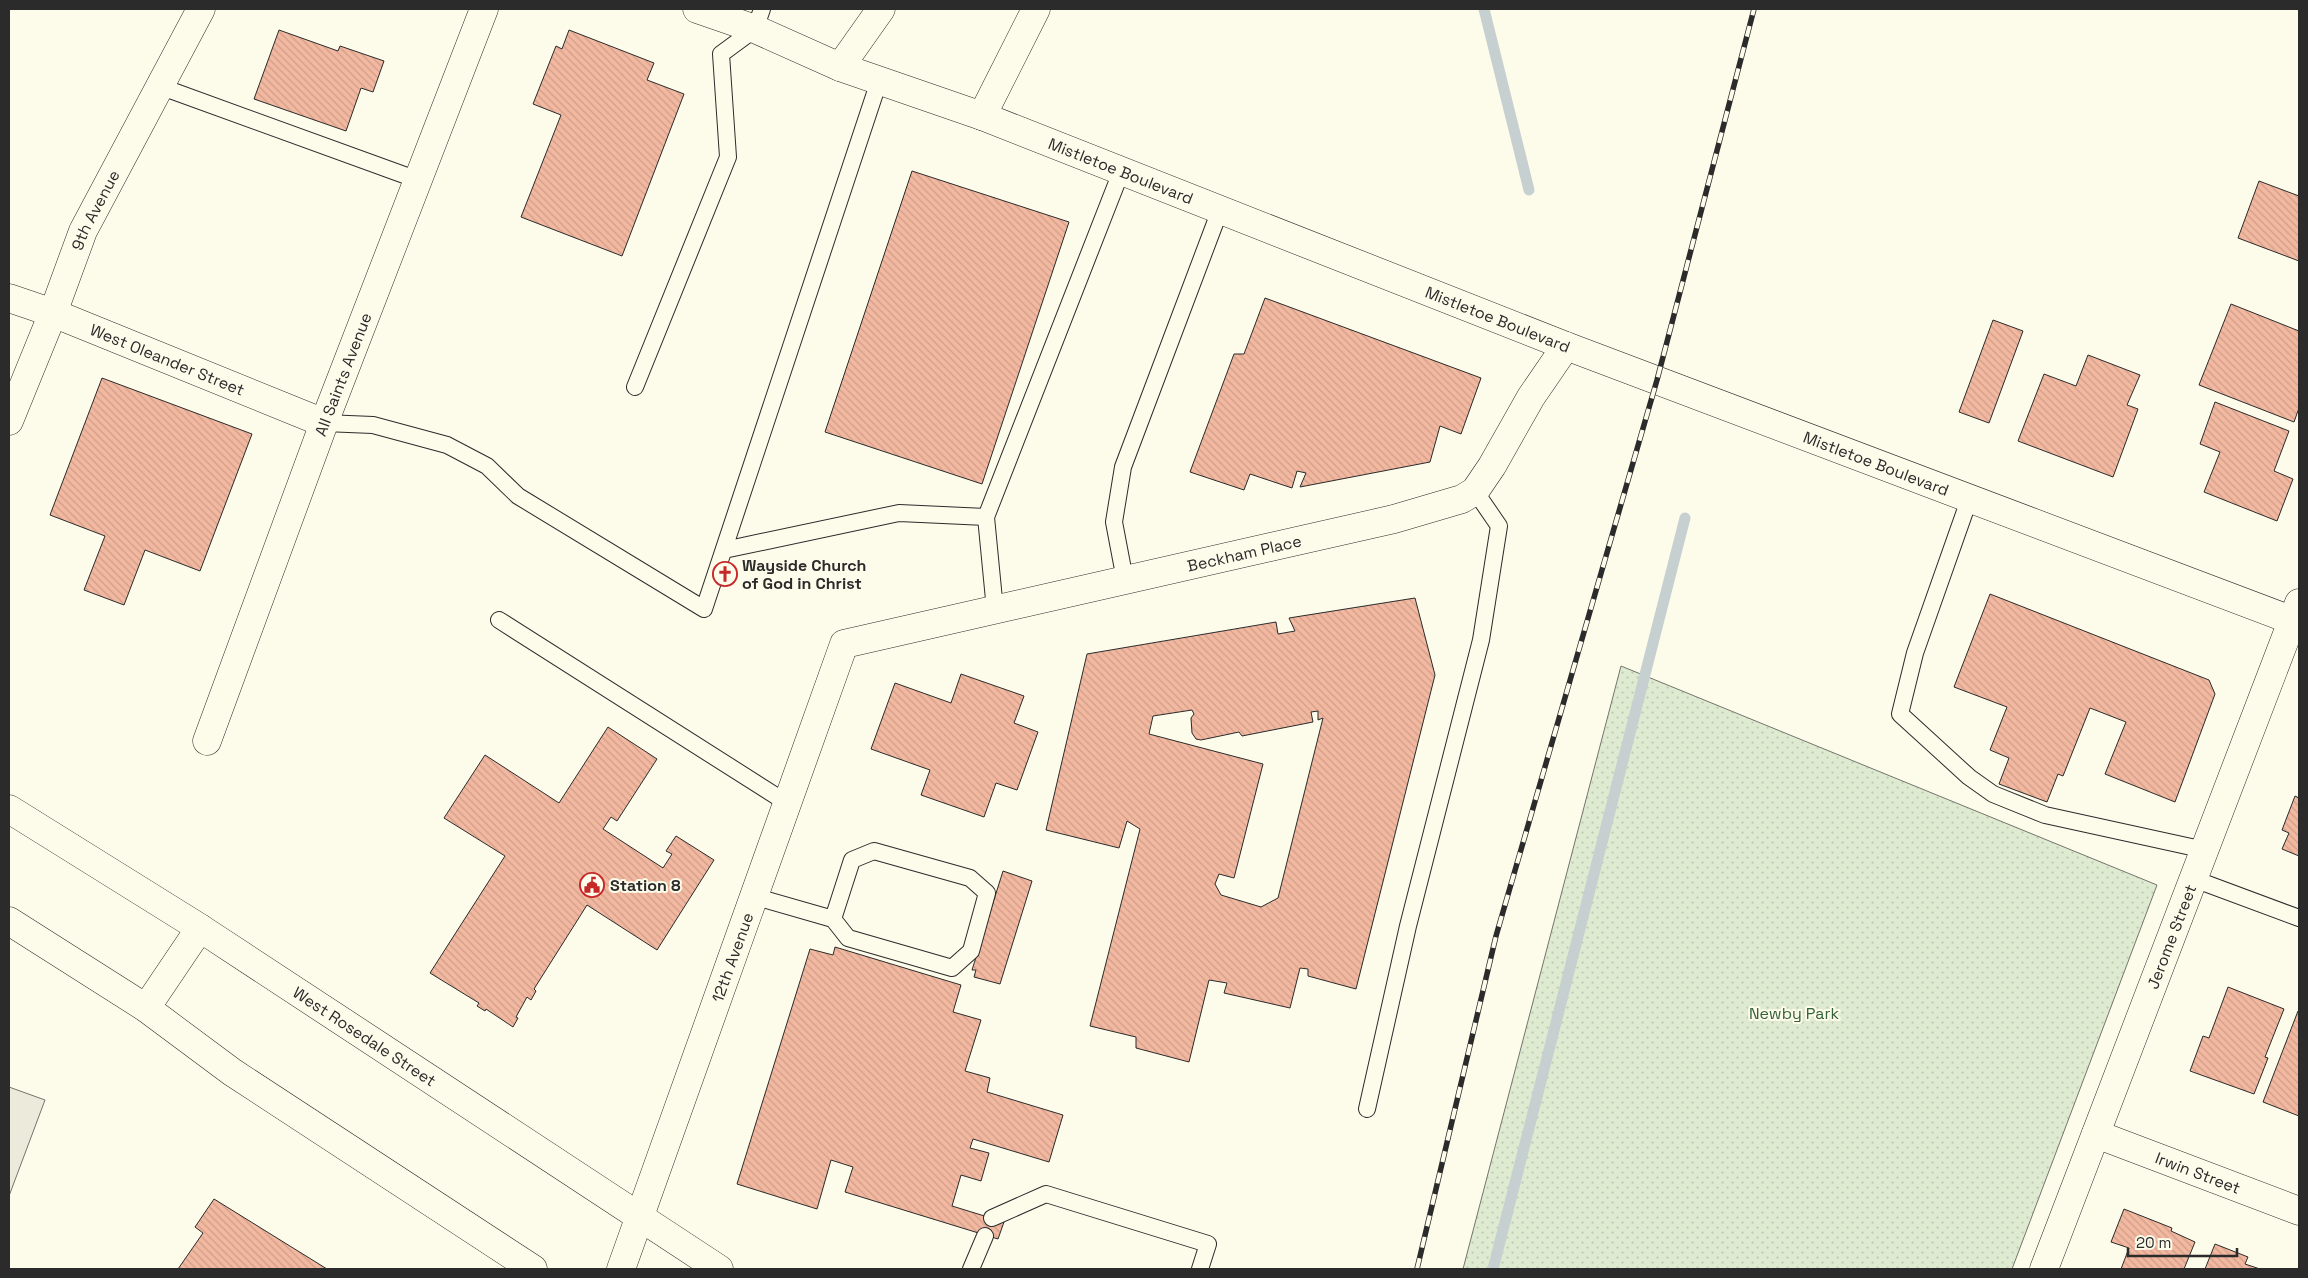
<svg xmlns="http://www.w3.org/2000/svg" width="2308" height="1278" viewBox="0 0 2308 1278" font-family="'Space Grotesk',sans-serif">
	<defs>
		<pattern id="park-dots" width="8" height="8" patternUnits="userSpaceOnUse" patternTransform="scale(1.25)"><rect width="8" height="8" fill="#deebd1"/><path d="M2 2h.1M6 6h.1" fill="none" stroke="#bfcab4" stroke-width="1.8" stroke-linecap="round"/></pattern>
		<pattern id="building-back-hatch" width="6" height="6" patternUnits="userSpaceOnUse" patternTransform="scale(1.25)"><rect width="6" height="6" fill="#f2b8a0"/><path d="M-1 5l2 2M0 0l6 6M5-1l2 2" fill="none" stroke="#d09e8a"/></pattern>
	</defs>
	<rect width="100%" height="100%" fill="#fdfbea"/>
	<path fill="url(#park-dots)" stroke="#74746e" d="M 1621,666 L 2157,885 L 2012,1269 L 1463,1269 Z"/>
	<path fill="#eceadb" stroke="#74746e" d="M 9,1087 L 45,1100 L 9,1196 Z"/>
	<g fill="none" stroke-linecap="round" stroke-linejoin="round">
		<path stroke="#c7d0d0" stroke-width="11" d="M 1484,9 L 1529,190
			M 1493,1269 L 1685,518"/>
	</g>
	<path fill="url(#building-back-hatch)" stroke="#2b2b2b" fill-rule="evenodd" d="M 279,30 L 338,51 L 340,46 L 384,61 L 373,92 L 361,88 L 346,131 L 254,99 Z
		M 569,30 L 654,63 L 647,80 L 684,94 L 622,256 L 521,217 L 561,115 L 533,104 L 556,46 L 562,49 Z
		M 912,171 L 1069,222 L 982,484 L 825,432 Z
		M 2259,181 L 2299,196 L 2299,261 L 2238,238 Z
		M 1265,298 L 1481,378 L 1461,434 L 1440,426 L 1430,462 L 1300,487 L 1306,473 L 1297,471 L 1292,488 L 1250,474 L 1244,490 L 1190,472 L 1234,354 L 1244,354 Z
		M 2231,304 L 2299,331 L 2299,408 L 2294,422 L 2199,385 Z
		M 1993,320 L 2023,331 L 1989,423 L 1959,412 Z
		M 2088,355 L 2140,375 L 2127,405 L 2138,409 L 2113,477 L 2018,441 L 2044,374 L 2076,386 Z
		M 102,378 L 252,434 L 200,571 L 145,550 L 124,605 L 84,590 L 105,536 L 50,515 Z
		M 2215,402 L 2289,431 L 2274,471 L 2293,479 L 2277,521 L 2204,492 L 2220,452 L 2200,444 Z
		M 1990,594 L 2209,680 L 2215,694 L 2175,802 L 2105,774 L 2126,722 L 2090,708 L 2063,776 L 2058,774 L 2047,802 L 1999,784 L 2009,758 L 1990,750 L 2007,707 L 1954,687 Z
		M 1415,598 L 1435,675 L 1356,989 L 1308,976 L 1308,969 L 1300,968 L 1290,1008 L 1224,993 L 1227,983 L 1209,980 L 1189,1062 L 1136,1048 L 1136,1037 L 1090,1026 L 1140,829 L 1127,821 L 1119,848 L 1046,830 L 1087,654 L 1276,622 L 1278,634 L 1295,631 L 1289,618 ZM 1192,710 L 1194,714 L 1191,718 L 1192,733 L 1196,739 L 1201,740 L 1239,732 L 1242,736 L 1313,722 L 1311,712 L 1318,711 L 1318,720 L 1323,718 L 1278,898 L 1261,907 L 1221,895 L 1215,884 L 1219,874 L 1234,878 L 1263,764 L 1149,734 L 1153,716 Z
		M 961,674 L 1024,696 L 1014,723 L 1038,732 L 1017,790 L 996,783 L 984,817 L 921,795 L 930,770 L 871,749 L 895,683 L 951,703 Z
		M 608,727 L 657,759 L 617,821 L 611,817 L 603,829 L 663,868 L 672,854 L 666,851 L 676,836 L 714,860 L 657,950 L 587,905 L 534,989 L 536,991 L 531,1000 L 527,997 L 516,1017 L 518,1018 L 513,1027 L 486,1009 L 485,1011 L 477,1006 L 479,1003 L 430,973 L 505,856 L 444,818 L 485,755 L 559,803 Z
		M 2295,796 L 2299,798 L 2299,856 L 2282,849 L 2289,833 L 2282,830 Z
		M 1003,871 L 1032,881 L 1000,984 L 974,977 L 976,970 L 972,970 Z
		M 835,947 L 961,985 L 953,1012 L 981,1020 L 965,1071 L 990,1078 L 987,1092 L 1063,1115 L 1049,1162 L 973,1139 L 970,1148 L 989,1153 L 981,1181 L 961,1175 L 952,1206 L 1004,1222 L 998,1239 L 845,1192 L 853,1167 L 831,1160 L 817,1209 L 737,1184 L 810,949 L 833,955 Z
		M 2228,987 L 2284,1009 L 2265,1057 L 2268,1058 L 2254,1094 L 2190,1071 L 2203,1036 L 2209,1038 Z
		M 2298,1011 L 2299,1012 L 2299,1116 L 2263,1102 Z
		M 214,1199 L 327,1269 L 178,1269 L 203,1233 L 195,1227 Z
		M 2124,1209 L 2172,1228 L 2171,1231 L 2195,1242 L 2184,1269 L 2121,1269 L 2129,1248 L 2111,1242 Z
		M 2215,1244 L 2248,1257 L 2245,1264 L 2260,1269 L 2205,1269 Z"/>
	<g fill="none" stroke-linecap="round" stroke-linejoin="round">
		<defs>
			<path id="service" d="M 159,86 L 418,180
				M 635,387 L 728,157 L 721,54 L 755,29 L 762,9
				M 324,423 L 373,425 L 447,445 L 487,466 L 518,496 L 704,609 L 879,81
				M 1970,497 L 1915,653 L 1900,714 L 1969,777 L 1993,794 L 2045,815 L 2205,850
				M 724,550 L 899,513 L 986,517
				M 1125,580 L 1114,522 L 1123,467 L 1220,210
				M 995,610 L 986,517 L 1121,172
				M 499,620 L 787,803
				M 2194,879 L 2299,918
				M 753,896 L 833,919 L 848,938 L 952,968 L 971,951 L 987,893 L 970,878 L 874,851 L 852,860 L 833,919
				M 1367,1109 L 1408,926 L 1481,640 L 1499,526 L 1475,491
				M 992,1218 L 1046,1194 L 1208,1244 L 1200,1269
				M 971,1269 L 985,1236"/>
			<g id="minor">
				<path id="s1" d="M 697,9 L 755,29 L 840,67 L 982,116 L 1566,346 L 2299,623"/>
				<path d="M 840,67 L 881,9"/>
				<path d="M 982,116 L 1036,9"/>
				<path id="s2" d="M 9,298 L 53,313 L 324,423"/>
				<path id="s3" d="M 9,421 L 53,313 L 83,231 L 201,9"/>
				<path id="s4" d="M 207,741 L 324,423 L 484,9"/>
				<path id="s5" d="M 2096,1134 L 2299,1211"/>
				<path id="s6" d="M 621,1269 L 844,644 L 1394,519 L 1462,499 L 1475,491 L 1492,466 L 1531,397 L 1566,346"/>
				<path id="s7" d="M 2044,1269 L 2299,603"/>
			</g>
			<g id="secondary">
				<path id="s8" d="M 9,809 L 200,928 L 719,1269"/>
				<path d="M 9,921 L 146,1008 L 232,1072 L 533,1269"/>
				<path d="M 146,1008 L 200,928"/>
			</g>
		</defs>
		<use href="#service" stroke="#2b2b2b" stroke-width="18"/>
		<use href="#minor" stroke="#2b2b2b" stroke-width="29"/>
		<use href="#secondary" stroke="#2b2b2b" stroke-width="29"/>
		<use href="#service" stroke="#fdfbea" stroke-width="16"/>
		<use href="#minor" stroke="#fdfbea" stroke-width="28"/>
		<use href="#secondary" stroke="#fdfbea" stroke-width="28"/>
		<defs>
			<path id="rail" d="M 1417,1269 L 1496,936 L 1657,380 L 1754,9"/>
		</defs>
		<use href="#rail" stroke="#2b2b2b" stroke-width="5.5"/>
		<use href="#rail" stroke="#fdfbea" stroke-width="4" stroke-dasharray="11" stroke-linecap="butt"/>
	</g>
	<defs>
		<symbol id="church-ring" viewBox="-11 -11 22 22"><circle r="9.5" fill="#fdfbea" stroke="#c62828" stroke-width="1.5"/><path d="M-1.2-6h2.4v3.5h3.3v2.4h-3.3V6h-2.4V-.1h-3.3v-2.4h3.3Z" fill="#c62828"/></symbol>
		<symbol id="civic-ring" viewBox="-11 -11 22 22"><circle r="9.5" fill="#fdfbea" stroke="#c62828" stroke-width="1.5"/><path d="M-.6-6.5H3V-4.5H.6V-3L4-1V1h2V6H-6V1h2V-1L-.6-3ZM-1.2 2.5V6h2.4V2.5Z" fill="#c62828"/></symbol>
	</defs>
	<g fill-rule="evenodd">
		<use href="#church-ring" x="711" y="560" width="28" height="28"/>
		<use href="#civic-ring" x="578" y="871" width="28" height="28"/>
	</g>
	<g text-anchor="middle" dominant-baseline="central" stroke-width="4" stroke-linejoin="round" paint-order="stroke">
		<g font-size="16" fill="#2b2b2b" stroke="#fdfbea">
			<text stroke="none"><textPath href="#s1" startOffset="454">Mistletoe Boulevard</textPath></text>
			<text stroke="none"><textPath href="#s3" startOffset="228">9th Avenue</textPath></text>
			<text stroke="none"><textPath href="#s1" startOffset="859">Mistletoe Boulevard</textPath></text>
			<text stroke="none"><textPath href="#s2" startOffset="170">West Oleander Street</textPath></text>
			<text stroke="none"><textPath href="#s4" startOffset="391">All Saints Avenue</textPath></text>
			<text stroke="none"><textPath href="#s1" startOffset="1264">Mistletoe Boulevard</textPath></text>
			<text stroke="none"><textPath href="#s6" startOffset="1074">Beckham Place</textPath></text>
			<text stroke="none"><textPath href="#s7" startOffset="356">Jerome Street</textPath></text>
			<text stroke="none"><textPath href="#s6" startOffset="331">12th Avenue</textPath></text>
			<text stroke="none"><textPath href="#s8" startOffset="422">West Rosedale Street</textPath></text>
			<text stroke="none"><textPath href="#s5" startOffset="109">Irwin Street</textPath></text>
		</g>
		<g font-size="16" font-weight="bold" fill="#2b2b2b" stroke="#fdfbea" text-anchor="start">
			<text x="742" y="565">Wayside Church<tspan x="742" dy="18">of God in Christ</tspan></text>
			<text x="610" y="885">Station 8</text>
		</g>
		<g font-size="16" fill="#34623c" stroke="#fdfbea">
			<text x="1794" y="1013">Newby Park</text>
		</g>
	</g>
	<rect width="2308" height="1278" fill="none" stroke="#2b2b2b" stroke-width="20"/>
	<path d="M2128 1248v8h109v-8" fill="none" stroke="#2b2b2b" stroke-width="2.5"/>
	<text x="2136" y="1248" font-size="15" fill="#2b2b2b" stroke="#fdfbea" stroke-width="4" paint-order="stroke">20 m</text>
</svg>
